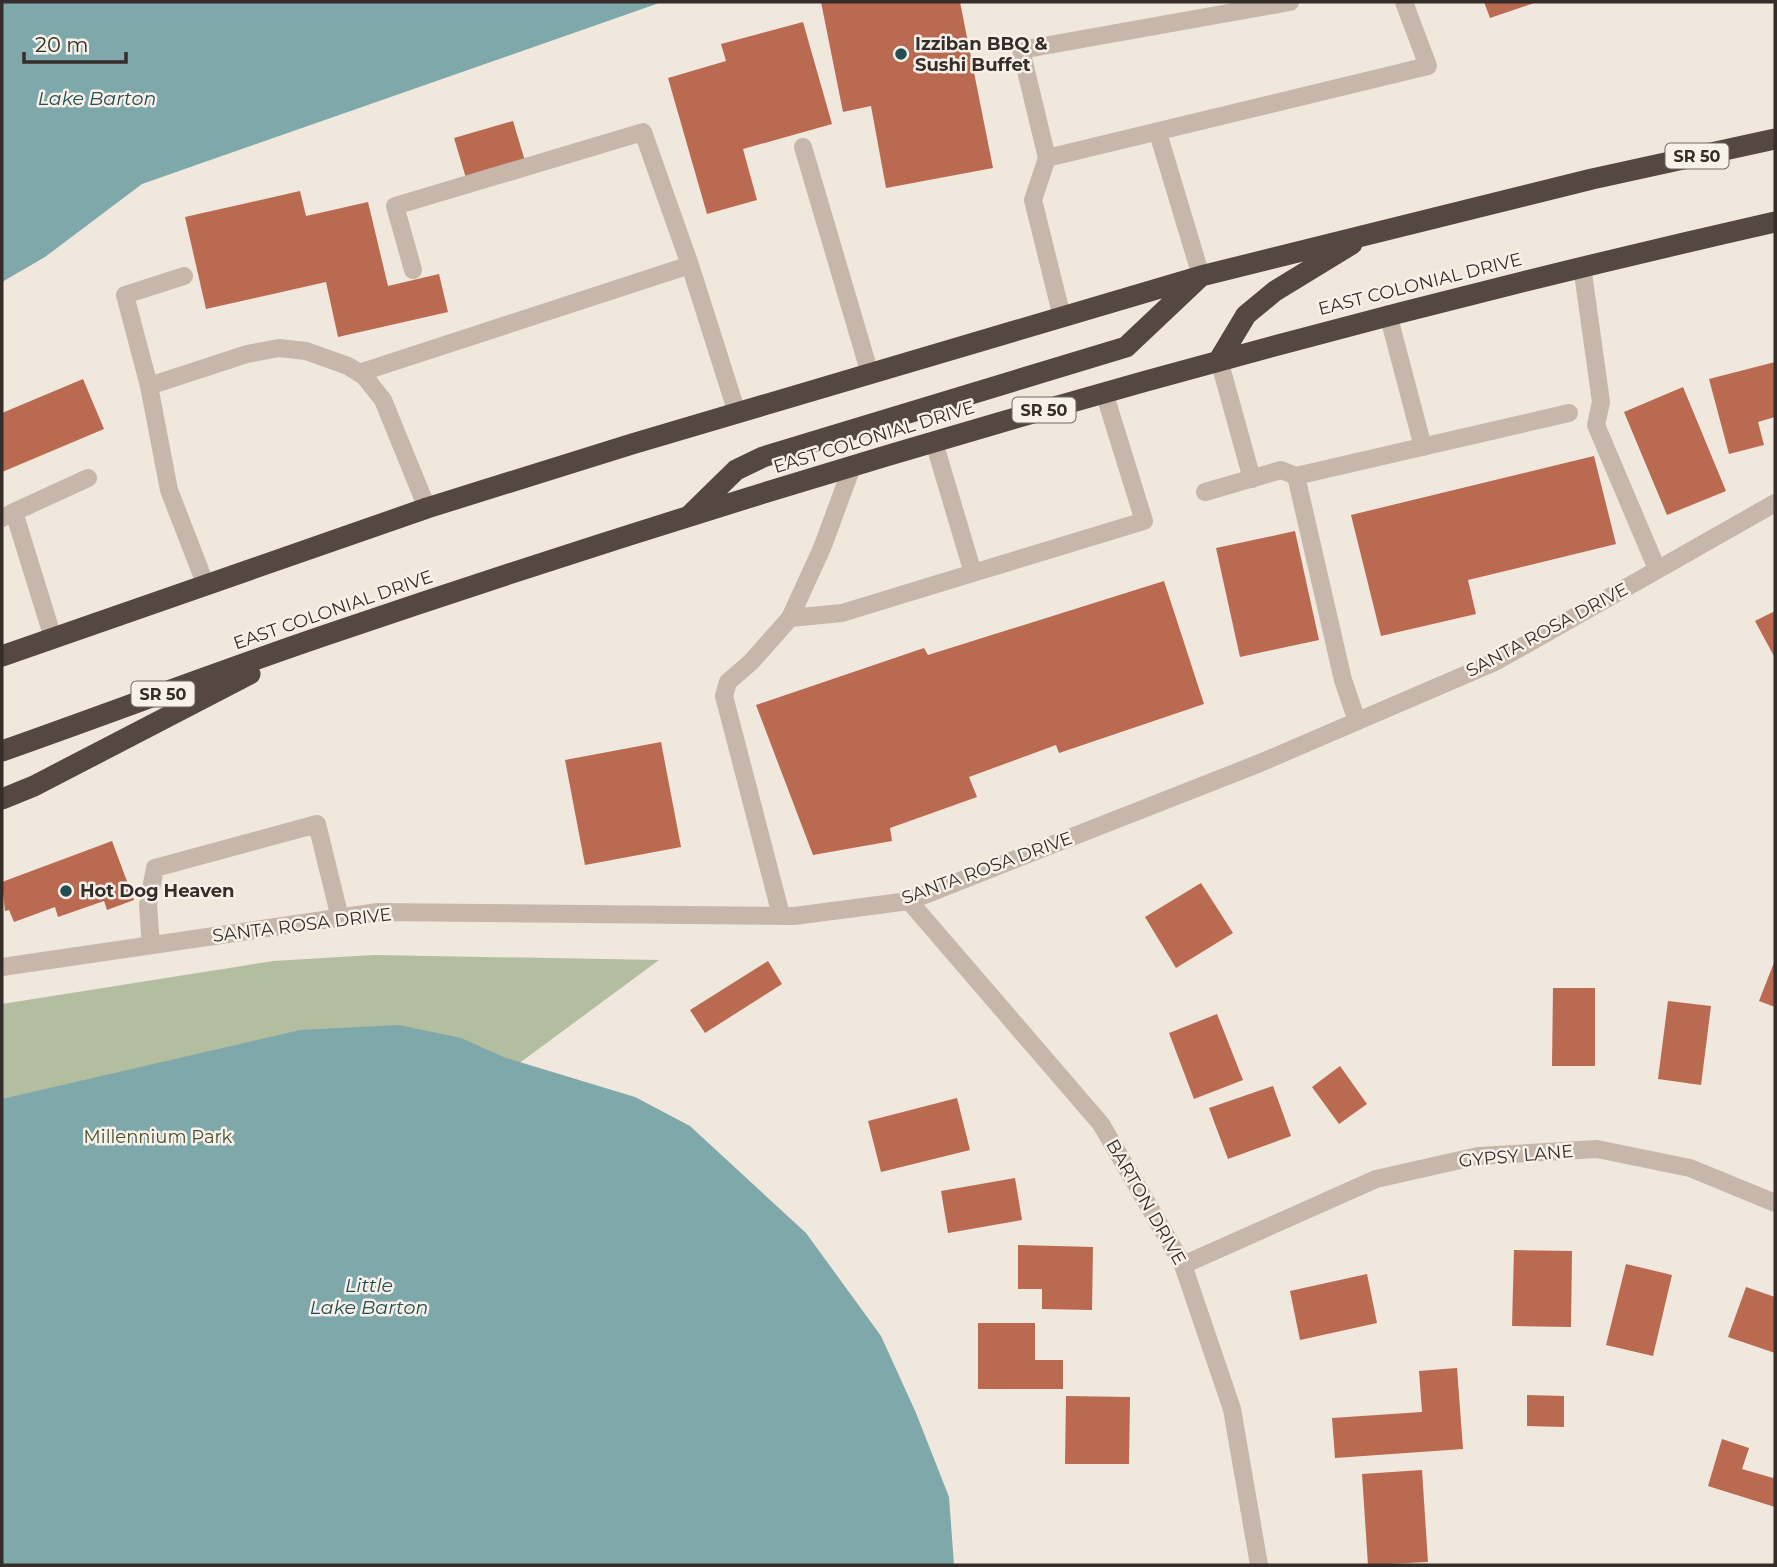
<svg xmlns="http://www.w3.org/2000/svg" width="1777" height="1567" viewBox="0 0 1777 1567" font-family="Montserrat,sans-serif">
	<rect width="100%" height="100%" fill="#f0e7dd"/>
	<path fill="#b3bd9f" d="M 374,955 L 659,960 L 139,1344 L 2,1358 L 2,1004 L 273,961 Z"/>
	<path fill="#7fa8aa" d="M 2,2 L 662,2 L 142,184 L 45,257 L 2,282 Z
		M 399,1025 L 461,1038 L 506,1058 L 635,1097 L 690,1126 L 806,1233 L 881,1336 L 916,1413 L 949,1497 L 954,1565 L 2,1565 L 2,1099 L 300,1030 Z"/>
	<path fill="#b96a51" d="M 821,2 L 960,2 L 993,168 L 886,188 L 871,106 L 843,112 Z
		M 1484,2 L 1537,2 L 1490,18 Z
		M 803,22 L 832,124 L 743,149 L 757,200 L 707,214 L 668,78 L 726,61 L 721,44 Z
		M 513,121 L 525,161 L 466,178 L 454,138 Z
		M 300,191 L 306,216 L 368,202 L 388,286 L 439,274 L 448,312 L 338,337 L 326,282 L 206,309 L 185,217 Z
		M 1775,362 L 1775,417 L 1758,422 L 1764,445 L 1729,454 L 1709,379 Z
		M 83,379 L 104,429 L 2,472 L 2,413 Z
		M 1683,387 L 1726,491 L 1667,515 L 1624,412 Z
		M 1594,456 L 1616,544 L 1468,580 L 1476,614 L 1381,636 L 1351,515 Z
		M 1295,531 L 1319,640 L 1240,657 L 1216,548 Z
		M 1164,581 L 1204,704 L 1059,753 L 1056,745 L 969,777 L 977,797 L 890,828 L 892,841 L 813,855 L 756,705 L 924,648 L 928,655 Z
		M 1775,611 L 1775,658 L 1755,621 Z
		M 661,742 L 681,847 L 585,865 L 565,760 Z
		M 112,841 L 134,900 L 107,910 L 104,901 L 58,917 L 55,907 L 14,922 L 9,910 L 5,911 L 2,882 Z
		M 1201,883 L 1233,933 L 1176,968 L 1145,917 Z
		M 1775,960 L 1775,1007 L 1759,1001 Z
		M 768,961 L 782,984 L 705,1033 L 690,1010 Z
		M 1553,988 L 1595,988 L 1595,1066 L 1552,1066 Z
		M 1668,1001 L 1711,1006 L 1701,1085 L 1658,1079 Z
		M 1217,1014 L 1243,1080 L 1194,1099 L 1169,1033 Z
		M 1340,1066 L 1367,1104 L 1339,1124 L 1312,1087 Z
		M 1273,1086 L 1291,1136 L 1228,1159 L 1209,1108 Z
		M 957,1098 L 970,1150 L 881,1172 L 868,1121 Z
		M 1015,1178 L 1022,1220 L 948,1233 L 941,1191 Z
		M 1018,1245 L 1093,1247 L 1092,1310 L 1042,1309 L 1042,1289 L 1018,1289 Z
		M 1514,1250 L 1572,1251 L 1571,1327 L 1512,1326 Z
		M 1626,1264 L 1672,1275 L 1653,1356 L 1606,1345 Z
		M 1367,1274 L 1377,1323 L 1300,1340 L 1290,1291 Z
		M 1746,1287 L 1775,1297 L 1775,1353 L 1728,1337 Z
		M 978,1323 L 1035,1323 L 1035,1360 L 1063,1360 L 1063,1389 L 978,1389 Z
		M 1457,1368 L 1463,1449 L 1335,1458 L 1332,1418 L 1422,1412 L 1419,1371 Z
		M 1527,1395 L 1564,1396 L 1564,1427 L 1527,1426 Z
		M 1066,1396 L 1130,1397 L 1129,1464 L 1065,1464 Z
		M 1722,1439 L 1749,1448 L 1742,1469 L 1773,1478 L 1775,1472 L 1775,1507 L 1708,1486 Z
		M 1422,1470 L 1428,1562 L 1368,1565 L 1362,1474 Z"/>
	<g fill="none" stroke-linecap="round" stroke-linejoin="round">
		<path stroke="#c6b7aa" stroke-width="18" d="M 1158,133 L 1201,276
			M 803,147 L 870,374
			M 1047,158 L 1428,66 L 1404,2
			M 1582,266 L 1601,402 L 1596,425 L 1657,569
			M 413,270 L 395,206 L 643,132 L 690,265
			M 184,276 L 125,295 L 149,386 L 169,490 L 205,583
			M 1388,314 L 1423,447
			M 1062,317 L 1033,200 L 1047,158 L 1021,50 L 1290,2
			M 1219,360 L 1252,479
			M 359,373 L 690,265 L 737,413
			M 149,386 L 247,354 L 279,348 L 306,351 L 348,366 L 364,376 L 383,400 L 427,508
			M 934,442 L 973,573 L 1144,521 L 1104,392
			M 1296,476 L 1569,413
			M 1205,492 L 1281,470 L 1296,476 L 1343,680 L 1357,721
			M 14,512 L 88,478
			M 2,518 L 14,512 L 53,638
			M 790,618 L 842,613 L 973,573
			M 781,915 L 724,696 L 728,682 L 751,662 L 790,618 L 822,548 L 852,467
			M 151,945 L 148,905 L 155,868 L 317,824 L 340,918"/>
		<path stroke="#c6b7aa" stroke-width="18" d="M 909,901 L 1101,1124 L 1183,1265 L 1232,1409 L 1259,1565
			M 2,967 L 378,912 L 794,916 L 909,901 L 1260,763 L 1495,662 L 1775,503
			M 1183,1265 L 1376,1179 L 1478,1156 L 1597,1149 L 1690,1168 L 1775,1203"/>
		<path stroke="#554741" stroke-width="21" d="M 1219,360 L 1246,315 L 1275,291 L 1352,244
			M 691,514 L 736,470 L 763,457 L 1126,347 L 1199,278
			M 2,656 L 427,508 L 632,444 L 1201,276 L 1592,179 L 1775,139
			M 2,751 C 110,713 217,672 326,635 C 802,473 1285,333 1775,222
			M 2,799 L 34,786 L 250,674"/>
	</g>
	<g fill="#234f52" stroke="#f8f1e9" stroke-width="2.5">
		<circle cx="901" cy="54" r="7"/>
		<circle cx="66" cy="891" r="7"/>
	</g>
	<g text-anchor="middle" dominant-baseline="central" stroke-width="5" stroke-linejoin="round" paint-order="stroke">
		<g fill="#f8f1e9" stroke="#706863" stroke-width="2">
			<rect x="1665.5" y="143.5" width="63" height="25" rx="5"/>
			<rect x="1012.5" y="397.5" width="63" height="25" rx="5"/>
			<rect x="131.5" y="681.5" width="63" height="25" rx="5"/>
		</g>
		<g font-size="16" font-weight="bold" fill="#352d29">
			<text x="1697" y="156">SR 50</text>
			<text x="1044" y="410">SR 50</text>
			<text x="163" y="694">SR 50</text>
		</g>
		<g font-size="18" font-weight="bold" fill="#352d29" stroke="#f8f1e9" text-anchor="start">
			<text x="915" y="44">Izziban BBQ &amp;<tspan x="915" dy="21">Sushi Buffet</tspan></text>
			<text x="80" y="891">Hot Dog Heaven</text>
		</g>
		<g font-size="18" fill="#352d29" stroke="#f8f1e9">
			<text transform="translate(1420 284) rotate(-14)">EAST COLONIAL DRIVE</text>
			<text transform="translate(874 437) rotate(-17)">EAST COLONIAL DRIVE</text>
			<text transform="translate(333 610) rotate(-19)">EAST COLONIAL DRIVE</text>
			<text transform="translate(1547 630) rotate(-28)">SANTA ROSA DRIVE</text>
			<text transform="translate(987 868) rotate(-20)">SANTA ROSA DRIVE</text>
			<text transform="translate(302 925) rotate(-7)">SANTA ROSA DRIVE</text>
			<text transform="translate(1516 1156) rotate(-5)">GYPSY LANE</text>
			<text transform="translate(1146 1202) rotate(60)">BARTON DRIVE</text>
		</g>
		<g font-size="18" fill="#44502f" stroke="#f8f1e9">
			<text x="158" y="1137">Millennium Park</text>
		</g>
		<g font-size="19" font-style="italic" fill="#234f52" stroke="#f8f1e9">
			<text x="97" y="98">Lake Barton</text>
			<text x="369" y="1285">Little<tspan x="369" dy="22">Lake Barton</tspan></text>
		</g>
	</g>
	<rect width="1777" height="1567" fill="none" stroke="#352d29" stroke-width="7"/>
	<path d="M24 52v10h102v-10" fill="none" stroke="#352d29" stroke-width="3.5"/>
	<text x="35" y="52" font-size="21" fill="#352d29" stroke="#f8f1e9" stroke-width="5" paint-order="stroke">20 m</text>
</svg>
